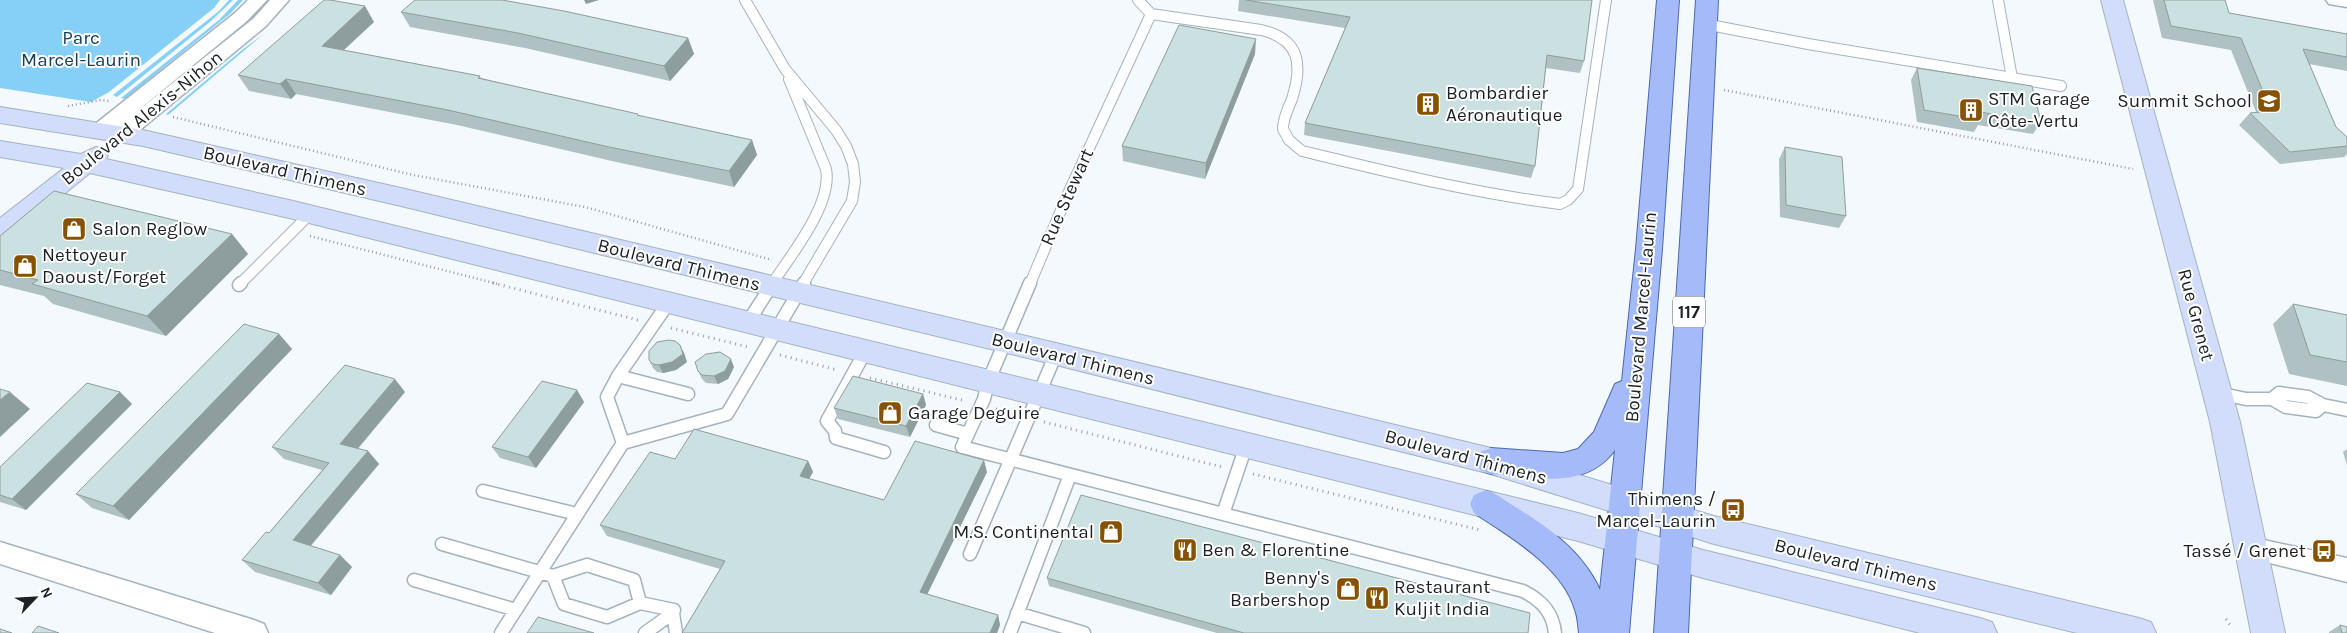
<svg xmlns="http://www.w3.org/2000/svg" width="2347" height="633" viewBox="0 0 2347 633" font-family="Karla,sans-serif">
	<rect width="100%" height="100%" fill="#f3f9fd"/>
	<path fill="#86cff7" d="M 0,0 L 220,0 L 214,8 L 109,92 L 91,102 L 0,88 Z
		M 229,0 L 233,0 L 211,21 L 117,97 L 113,95 L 219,11 Z
		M 238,0 L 243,0 L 231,13 L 125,99 L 121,98 L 219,20 Z
		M 265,33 L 168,115 L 166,114 L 242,50 Z"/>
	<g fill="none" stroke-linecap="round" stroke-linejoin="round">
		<defs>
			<path id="lane-far1" d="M 745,0 L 785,69 L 836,130 L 846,146 L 853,164 L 855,182 L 852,201 L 803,284
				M 1138,0 L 1151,14 L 1261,30 C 1300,39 1303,64 1292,99 C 1288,109 1283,118 1283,129 L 1289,140 L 1302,151 C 1388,172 1472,193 1560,204 L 1568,200 L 1578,189 L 1606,0
				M 1998,0 L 2012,78
				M 1705,24 L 1808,44 L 2061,86
				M 240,284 L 310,214
				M 772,284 C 791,255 833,204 826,169 L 789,79
				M 1030,284 L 1067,196 L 1151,14"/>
			<path id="lane" d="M 1030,283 L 988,382 L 984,399 L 962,447 L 1523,591 C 1541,600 1553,612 1555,633
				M 239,285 L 241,283
				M 748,322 L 773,283
				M 865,352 L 827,421 L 835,431 L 836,438 L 884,452
				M 618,376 L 688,394
				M 2218,393 L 2246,399 L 2272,399 L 2286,407 L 2316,411 L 2323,405
				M 2272,399 L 2279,393 L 2308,397 L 2323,405 L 2347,410
				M 936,425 L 968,434
				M 623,443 L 607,397 L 618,376 L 669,302
				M 483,491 L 577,514
				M 1223,514 L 1246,446
				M 442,544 L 553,576 L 587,565 L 634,580 L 640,603
				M 970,554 L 1056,354
				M 553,576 L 564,604 L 607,617 L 640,603 L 674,610 L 673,613
				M 414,580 L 516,610
				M 1017,613 L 1084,633
				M 501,633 L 623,443 L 727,414 L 804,283
				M 645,633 L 673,613 L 676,633
				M 1010,633 L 1070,475"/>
			<path id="street" d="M 248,0 L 267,0 L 247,21 L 108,135 L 101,137 L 94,135 L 91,130 L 94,125 L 235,13 Z
				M 270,0 L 289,0 L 266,26 L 129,139 L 122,141 L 115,139 L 112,134 L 115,129 L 254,18 Z
				M 2326,0 L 2347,0 L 2347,7 L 2329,4 Z
				M 2250,537 L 2347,558 L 2347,582 L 2241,556 L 2237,548 L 2241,540 Z
				M 0,542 L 254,620 L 264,624 L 268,633 L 215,633 L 0,564 Z"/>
			<path id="secondary" d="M 2101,0 L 2123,0 L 2240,422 L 2285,633 L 2251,633 L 2210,422 Z
				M 0,107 L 143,130 L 401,188 L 1056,343 L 1491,448 L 1714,516 L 2139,618 L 2151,622 L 2156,633 L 2077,633 L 1714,544 L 1491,474 L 1056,365 L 401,206 L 143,146 L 0,123 Z
				M 0,141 L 81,154 L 96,147 L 105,149 L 108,155 L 106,159 L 289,200 L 1578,513 L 1703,550 L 1980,618 L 1992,622 L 1997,633 L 1920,633 L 1703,578 L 1578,541 L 289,218 L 90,173 L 9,239 L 0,241 L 0,218 L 64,168 L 0,157 Z"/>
			<path id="primary" d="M 1657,0 L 1679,0 L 1662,249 L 1629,633 L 1579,633 C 1578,626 1578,617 1575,610 C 1563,567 1509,536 1474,513 L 1470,504 L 1474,495 C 1477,494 1482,491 1485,491 C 1493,491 1503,499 1509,503 C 1545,525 1582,550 1600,590 L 1615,450 C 1585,491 1535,477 1491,474 L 1480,470 L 1476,461 L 1480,452 L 1491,448 L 1563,453 L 1578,449 L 1594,432 L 1615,384 L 1622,381 L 1636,249 Z
				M 1696,0 L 1718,0 L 1688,633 L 1654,633 Z"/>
		</defs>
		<use href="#lane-far1" stroke="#a4b3bd" stroke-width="12"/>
		<use href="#lane" stroke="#a4b3bd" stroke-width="15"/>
		<use href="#street" stroke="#a4b3bd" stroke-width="3"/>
		<use href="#secondary" stroke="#a4b3bd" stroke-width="2"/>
		<use href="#primary" stroke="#4e68ac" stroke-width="2"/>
		<path stroke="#979da1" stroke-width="2.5" stroke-dasharray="1 3" stroke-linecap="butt" d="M 1724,90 L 2133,169
			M 68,106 L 101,100 L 109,101
			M 173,117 L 413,175 L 585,207 L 772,260
			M 310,236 L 498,284"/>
		<path stroke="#979da1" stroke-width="3" stroke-dasharray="1 4.5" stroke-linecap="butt" d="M 493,283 L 638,320
			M 671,328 L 748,347
			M 780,355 L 837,370
			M 870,378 L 966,401
			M 996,409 L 1014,414
			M 1044,422 L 1222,467
			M 1253,474 L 1480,530
			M 2226,619 L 2230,625"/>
		<use href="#lane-far1" stroke="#fff" stroke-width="10"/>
		<use href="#lane" stroke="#fff" stroke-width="12"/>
		<use href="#street" fill="#fff" fill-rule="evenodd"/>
		<use href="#secondary" fill="#d2ddfc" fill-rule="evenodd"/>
		<use href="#primary" fill="#a5bbf9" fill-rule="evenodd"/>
	</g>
	<path fill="#afc1c2" d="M 1239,0 L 1592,0 L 1584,61 L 1580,73 L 1546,68 L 1535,166 L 1531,178 L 1304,135 L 1305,123 L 1345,28 L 1238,11 Z
		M 2153,0 L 2225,0 L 2229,13 L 2347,34 L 2347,71 L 2309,64 L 2336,127 L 2347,137 L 2347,154 L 2344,157 L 2280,164 L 2239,125 L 2250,113 L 2256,112 L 2231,50 L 2162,38 Z
		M 401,12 L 688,38 L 694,54 L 670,81 L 525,48 L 410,27 Z
		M 374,22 L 343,50 L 480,76 L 481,78 L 639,116 L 752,140 L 757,155 L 734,187 L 616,162 L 457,125 L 296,94 L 291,99 L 249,91 L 238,75 Z
		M 1255,54 L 1205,179 L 1123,161 L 1122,146 Z
		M 1917,68 L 2041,122 L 2033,134 L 1978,125 L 1974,132 L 1917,122 L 1911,80 Z
		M 1785,147 L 1846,216 L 1839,228 L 1780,217 L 1779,159 Z
		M 232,234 L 248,254 L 166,336 L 53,304 L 44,296 L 0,285 L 0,236 Z
		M 2293,304 L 2347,315 L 2347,386 L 2289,374 L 2273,324 Z
		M 279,334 L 292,349 L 129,520 L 92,508 L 76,494 Z
		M 684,353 L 687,362 L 676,370 L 663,373 L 657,372 L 653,368 L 649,360 Z
		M 734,367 L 728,379 L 718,384 L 706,383 L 702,379 L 698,371 Z
		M 577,390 L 584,402 L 536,468 L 500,458 L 492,447 Z
		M 120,392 L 132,404 L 26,510 L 0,502 L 0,467 Z
		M 405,392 L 358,449 L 368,451 L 379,464 L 311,546 L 340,555 L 352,567 L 331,595 L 255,572 L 242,560 L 269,533 L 322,470 L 284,459 L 272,447 Z
		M 923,394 L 926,405 L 910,437 L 838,419 L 834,408 Z
		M 2347,449 L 2347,465 L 2343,452 Z
		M 675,459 L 808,461 L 813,472 L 809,479 L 884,500 L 987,472 L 927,594 L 998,615 L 1000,625 L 997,633 L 682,633 L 720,569 L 607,536 L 600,525 Z
		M 1047,578 L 1528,633 L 1217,633 L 1049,586 Z
		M 2340,625 L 2347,633 L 2329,633 L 2329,632 Z"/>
	<path fill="#8e9d9e" d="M 584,0 L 599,0 L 586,4 Z
		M 365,6 L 374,22 L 331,62 L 322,46 Z
		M 688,38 L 694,54 L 670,81 L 664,66 Z
		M 1256,39 L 1255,54 L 1205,179 L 1206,163 Z
		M 286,79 L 296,94 L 291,99 L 280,84 Z
		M 752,140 L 757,155 L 734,187 L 729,171 Z
		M 232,234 L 248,254 L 166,336 L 147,316 Z
		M 279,334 L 292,349 L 129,520 L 113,506 Z
		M 680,345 L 684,353 L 687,362 L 676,370 L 663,373 L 659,365 Z
		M 731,359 L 734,367 L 728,379 L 718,384 L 714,376 Z
		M 395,379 L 405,392 L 351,456 L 340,444 Z
		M 577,390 L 584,402 L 536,468 L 528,457 Z
		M 10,392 L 30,409 L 0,437 L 0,400 Z
		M 120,392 L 132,404 L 26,510 L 12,499 Z
		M 923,394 L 926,405 L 910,437 L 906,426 Z
		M 368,451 L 379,464 L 305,552 L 293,540 Z
		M 984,460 L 987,472 L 923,603 L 920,592 Z
		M 808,461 L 813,472 L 804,487 L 800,476 Z
		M 340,555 L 352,567 L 331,595 L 318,583 Z
		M 998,615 L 1000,625 L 997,633 L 990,633 Z"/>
	<path fill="#cbe0e1" stroke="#8e9d9e" d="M 324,0 L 330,0 L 365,6 L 322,46 L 480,76 L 478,78 L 638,114 L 637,115 L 752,140 L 729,171 L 609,147 L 448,110 L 286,79 L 280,84 L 238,75 Z
		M 415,0 L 502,0 L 564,11 L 688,38 L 664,66 L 518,33 L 401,12 Z
		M 1246,0 L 1592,0 L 1584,61 L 1547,55 L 1535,166 L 1305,123 L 1350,17 Z
		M 2164,0 L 2225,0 L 2229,13 L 2347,34 L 2347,57 L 2303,49 L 2336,127 L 2347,137 L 2347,146 L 2290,152 L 2250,113 L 2271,111 L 2241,38 L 2171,26 Z
		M 1179,25 L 1256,39 L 1206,163 L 1122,146 Z
		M 1917,68 L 2032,86 L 2041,122 L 1980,112 L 1982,120 L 1924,110 Z
		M 1785,147 L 1842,157 L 1846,216 L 1786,205 Z
		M 54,191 L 232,234 L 147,316 L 32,284 L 38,280 L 0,270 L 0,236 Z
		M 2293,304 L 2347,315 L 2347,362 L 2310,355 Z
		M 244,324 L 279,334 L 113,506 L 76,494 Z
		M 669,340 L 675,341 L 680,345 L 683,354 L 672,362 L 659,365 L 653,364 L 649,360 L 649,351 L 657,342 Z
		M 720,352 L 731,359 L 725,371 L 714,376 L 702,375 L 698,371 L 695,362 L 706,354 Z
		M 345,365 L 395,379 L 340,444 L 368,451 L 293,540 L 340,555 L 318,583 L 242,560 L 266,532 L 269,533 L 329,463 L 272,447 Z
		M 853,376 L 923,394 L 906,426 L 834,408 Z
		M 542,381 L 577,390 L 528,457 L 492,447 Z
		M 87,383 L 120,392 L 12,499 L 0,495 L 0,467 Z
		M 0,389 L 10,392 L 0,400 Z
		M 694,429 L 808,461 L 800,476 L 884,500 L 915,441 L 984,460 L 920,592 L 998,615 L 990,633 L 682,633 L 725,561 L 600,525 L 650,452 L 675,459 Z
		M 1081,495 L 1530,613 L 1528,633 L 1244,633 L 1047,578 Z
		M 538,617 L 594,633 L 527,633 Z
		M 2340,625 L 2347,627 L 2347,633 L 2342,633 Z
		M 38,626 L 59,633 L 32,633 Z
		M 0,629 L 12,633 L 0,633 Z"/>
	<defs>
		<symbol id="school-square" viewBox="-11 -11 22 22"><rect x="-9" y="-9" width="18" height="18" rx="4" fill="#875200" stroke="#fff"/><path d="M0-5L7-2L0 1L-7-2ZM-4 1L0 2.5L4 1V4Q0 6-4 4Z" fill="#fff"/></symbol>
		<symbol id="building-square" viewBox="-11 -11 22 22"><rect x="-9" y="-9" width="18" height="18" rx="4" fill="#875200" stroke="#fff"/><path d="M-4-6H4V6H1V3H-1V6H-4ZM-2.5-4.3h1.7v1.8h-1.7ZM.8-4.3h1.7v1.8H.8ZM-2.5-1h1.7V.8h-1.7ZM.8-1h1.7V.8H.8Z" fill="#fff"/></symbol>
		<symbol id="shop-square" viewBox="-11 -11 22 22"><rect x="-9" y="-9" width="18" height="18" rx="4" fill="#875200" stroke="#fff"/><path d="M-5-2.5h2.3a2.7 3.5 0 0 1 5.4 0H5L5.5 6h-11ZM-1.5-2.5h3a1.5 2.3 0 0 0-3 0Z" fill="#fff"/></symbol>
		<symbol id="bus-square" viewBox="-11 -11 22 22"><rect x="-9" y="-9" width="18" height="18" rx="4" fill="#875200" stroke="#fff"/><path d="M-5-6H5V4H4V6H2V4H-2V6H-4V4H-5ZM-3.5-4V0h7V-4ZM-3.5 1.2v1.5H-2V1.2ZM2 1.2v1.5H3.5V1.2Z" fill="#fff"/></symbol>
		<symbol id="restaurant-square" viewBox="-11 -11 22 22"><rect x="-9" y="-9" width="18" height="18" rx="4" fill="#875200" stroke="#fff"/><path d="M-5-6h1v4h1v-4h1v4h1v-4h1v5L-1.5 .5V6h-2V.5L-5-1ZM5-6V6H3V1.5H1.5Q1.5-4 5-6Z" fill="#fff"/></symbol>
	</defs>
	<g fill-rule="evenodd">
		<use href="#school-square" x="2255" y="87" width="28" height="28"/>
		<use href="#building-square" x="1414" y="90" width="28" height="28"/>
		<use href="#building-square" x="1957" y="96" width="28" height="28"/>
		<use href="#shop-square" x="60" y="215" width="28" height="28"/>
		<use href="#shop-square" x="11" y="252" width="28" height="28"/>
		<use href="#shop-square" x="876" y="399" width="28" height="28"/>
		<use href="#bus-square" x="1719" y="496" width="28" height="28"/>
		<use href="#shop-square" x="1097" y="518" width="28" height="28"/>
		<use href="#restaurant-square" x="1171" y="536" width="28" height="28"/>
		<use href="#bus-square" x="2310" y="537" width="28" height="28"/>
		<use href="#shop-square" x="1334" y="575" width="28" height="28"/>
		<use href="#restaurant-square" x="1363" y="584" width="28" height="28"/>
	</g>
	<g text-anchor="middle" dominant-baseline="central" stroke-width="4" stroke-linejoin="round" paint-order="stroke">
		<rect fill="#fff" stroke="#5f6466" stroke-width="1" x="1673" y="296.5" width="32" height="31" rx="4"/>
		<g font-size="18" font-weight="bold" fill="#1b2124">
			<text x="1689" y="312">117</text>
		</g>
		<g font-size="19" fill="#164056" stroke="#fff">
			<text x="81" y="38">Parc<tspan x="81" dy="22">Marcel-Laurin</tspan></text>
		</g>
		<g font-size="19" fill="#1b2124" stroke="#fff" text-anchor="start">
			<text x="1446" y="93">Bombardier<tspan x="1446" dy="22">Aéronautique</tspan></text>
			<text x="1988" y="99">STM Garage<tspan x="1988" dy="22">Côte-Vertu</tspan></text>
			<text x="2252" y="101" text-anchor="end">Summit School</text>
			<text x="92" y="229">Salon Reglow</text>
			<text x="42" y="255">Nettoyeur<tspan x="42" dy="22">Daoust/Forget</tspan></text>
			<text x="908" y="413">Garage Deguire</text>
			<text x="1716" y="499" text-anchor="end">Thimens /<tspan x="1716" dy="22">Marcel-Laurin</tspan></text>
			<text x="1094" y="532" text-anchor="end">M.S. Continental</text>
			<text x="1202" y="550">Ben &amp; Florentine</text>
			<text x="2306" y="551" text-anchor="end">Tassé / Grenet</text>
			<text x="1330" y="578" text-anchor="end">Benny's<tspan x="1330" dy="22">Barbershop</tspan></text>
			<text x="1394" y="587">Restaurant<tspan x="1394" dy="22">Kuljit India</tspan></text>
		</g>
		<g font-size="19" fill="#1b2124" stroke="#fff">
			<text transform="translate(142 118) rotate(-39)">Boulevard Alexis-Nihon</text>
			<text transform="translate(285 171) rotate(13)">Boulevard Thimens</text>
			<text transform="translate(1067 197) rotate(-66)">Rue Stewart</text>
			<text transform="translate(679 265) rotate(14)">Boulevard Thimens</text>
			<text transform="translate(2196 315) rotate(75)">Rue Grenet</text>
			<text transform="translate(1641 317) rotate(-85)">Boulevard Marcel-Laurin</text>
			<text transform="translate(1073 359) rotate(14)">Boulevard Thimens</text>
			<text transform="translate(1466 457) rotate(15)">Boulevard Thimens</text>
			<text transform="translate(1856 565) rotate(14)">Boulevard Thimens</text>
		</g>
	</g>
	<g transform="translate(35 598) rotate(65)" stroke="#ffffff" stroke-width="4" paint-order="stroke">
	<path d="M0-4L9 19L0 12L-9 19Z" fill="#1b2124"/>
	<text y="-8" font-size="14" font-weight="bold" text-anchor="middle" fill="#1b2124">N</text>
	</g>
</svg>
